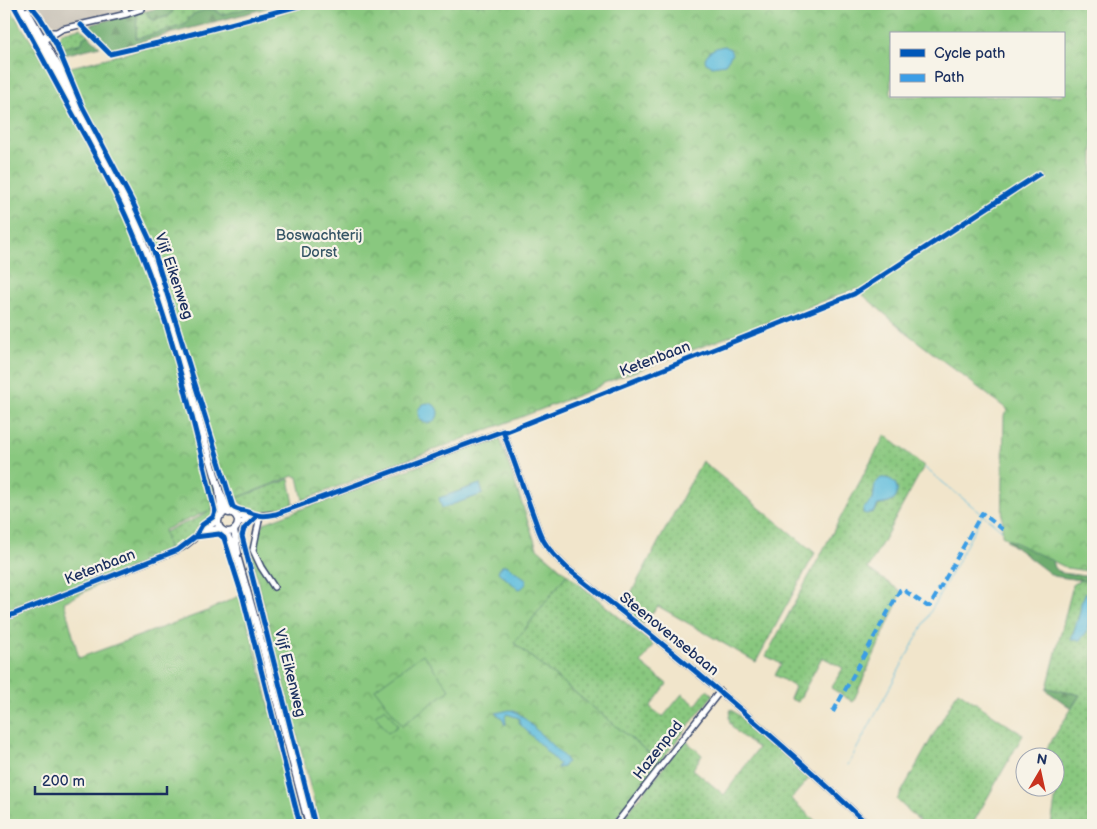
<svg xmlns="http://www.w3.org/2000/svg" width="1097" height="829" viewBox="0 0 1097 829" font-family="'Balsamiq Sans',sans-serif">
	<defs>
		<pattern id="grass-dots" width="8" height="8" patternUnits="userSpaceOnUse" patternTransform="scale(1.25)"><rect width="8" height="8" fill="#89c87f"/><path d="M2 2h.1M6 6h.1" fill="none" stroke="#6fa36b" stroke-width="1.8" stroke-linecap="round"/></pattern>
		<pattern id="forest-firs" width="22" height="20" patternUnits="userSpaceOnUse" patternTransform="scale(1.25)"><rect width="22" height="20" fill="#6eac6e"/><path d="M5 1l3.5 6h-7zM16 11l3.5 6h-7z" fill="#5a8c5e"/></pattern>
		<pattern id="park-crowns" width="20" height="18" patternUnits="userSpaceOnUse" patternTransform="scale(1.25)"><rect width="20" height="18" fill="#89c87f"/><path d="M2 6a3 3 0 1 1 6 0M12 15a3 3 0 1 1 6 0" fill="none" stroke="#6fa36b"/></pattern>
	</defs>
	<rect width="100%" height="100%" fill="#f7f3e8"/>
	<filter id="ink" filterUnits="userSpaceOnUse"><feTurbulence type="fractalNoise" baseFrequency=".02" numOctaves="2"/><feDisplacementMap in="SourceGraphic" scale="10" xChannelSelector="R" yChannelSelector="G"/><feConvolveMatrix kernelMatrix="1 2 1 2 8 2 1 2 1" color-interpolation-filters="sRGB"/></filter>
	<filter id="wash" filterUnits="userSpaceOnUse"><feTurbulence type="fractalNoise" baseFrequency=".0096" numOctaves="4" result="noise"/><feDisplacementMap in="SourceGraphic" scale="20" xChannelSelector="R" yChannelSelector="G"/><feGaussianBlur stdDeviation="1.12" result="paint"/><feColorMatrix in="noise" values="0 0 0 0 0 0 0 0 0 0 0 0 0 0 0 0 0 1.4 0 .05"/><feComposite in="paint" operator="in"/></filter>
	<g filter="url(#wash)">
		<rect width="100%" height="100%" fill="#f1e5cb"/>
		<path fill="#c9c3b8" d="M 34,4 L 163,4 L 60,27 L 48,20 Z"/>
		<path fill="url(#grass-dots)" stroke="#527c6e" fill-rule="evenodd" d="M 188,4 L 264,4 L 221,16 L 217,10 C 211,10 209,10 204,12 C 192,15 192,13 185,25 L 136,39 L 137,13 L 146,11 L 150,19 L 155,20 L 169,16 L 175,7 Z
			M 80,28 L 88,35 L 83,38 L 83,43 L 61,48 L 58,43 L 61,33 Z
			M 885,435 L 924,466 L 868,569 L 902,592 L 853,702 L 831,688 L 843,668 L 822,657 L 798,702 L 790,699 L 795,687 L 775,675 L 781,664 L 766,656 ZM 895,482 L 897,490 L 895,499 L 889,503 L 877,506 L 876,510 L 871,502 L 874,498 L 873,494 Z
			M 702,461 L 815,553 L 756,662 L 658,606 L 643,624 L 623,608 Z
			M 289,479 L 294,504 C 275,510 249,521 237,498 Z
			M 213,508 L 212,517 L 198,528 L 195,534 L 183,545 L 160,554 L 162,533 L 200,517 Z
			M 230,544 L 238,566 L 283,734 L 280,735 L 246,607 L 227,545 Z
			M 567,574 L 653,645 L 641,663 L 667,684 L 650,707 L 663,717 L 682,694 L 696,705 L 707,690 L 713,695 L 660,762 L 514,643 Z
			M 1080,580 L 1093,582 L 1093,825 L 1051,825 L 1056,795 L 1040,787 L 1054,786 L 1054,756 L 1042,756 L 1080,695 L 1047,688 L 1073,585 Z
			M 958,691 L 1023,735 L 972,825 L 924,825 L 897,800 Z
			M 731,709 L 811,776 L 791,799 L 820,825 L 618,825 L 685,740 L 702,755 L 693,769 L 724,795 L 758,748 C 749,741 734,733 730,722 C 728,718 730,713 731,709 Z"/>
		<path fill="url(#forest-firs)" stroke="#446e66" d="M 175,4 L 188,4 L 175,7 L 169,16 L 155,20 L 150,19 L 146,11 Z
			M 264,4 L 282,4 L 109,50 L 88,29 L 89,26 L 93,24 L 137,13 L 136,39 L 185,25 C 193,11 198,12 213,9 L 221,15 Z
			M 88,35 L 100,46 L 64,55 L 61,48 L 82,43 L 83,38 Z
			M 1007,456 L 1043,529 L 1054,568 L 1062,573 L 1093,577 L 1093,582 L 1053,576 L 1007,541 Z
			M 1047,688 L 1080,695 L 1071,708 L 1046,690 Z
			M 283,734 L 306,825 L 303,825 L 280,735 Z"/>
		<path fill="url(#park-crowns)" stroke="#527c6e" fill-rule="evenodd" d="M 4,4 L 7,4 L 51,72 L 215,31 L 316,4 L 1093,4 L 1093,572 L 1067,568 L 1002,536 L 1004,415 L 1008,410 L 909,335 L 856,289 L 604,383 L 594,389 C 497,427 400,462 303,500 L 298,477 L 293,476 L 239,497 L 212,502 L 213,509 L 164,530 L 169,553 L 130,569 L 64,602 L 79,658 L 207,611 L 241,595 L 300,825 L 4,825 ZM 891,34 L 1063,34 L 1063,96 L 891,96 Z
			M 499,436 L 537,548 L 567,574 L 514,643 L 660,762 L 611,825 L 320,825 L 250,551 L 264,523 Z"/>
		<path fill="#89c87f" stroke="#527c6e" d="M 423,654 L 450,690 L 402,725 L 375,689 Z
			M 385,708 L 398,726 L 388,733 L 375,715 Z"/>
		<path fill="#5fbddd" stroke="#3d769e" d="M 725,46 L 730,49 L 732,54 L 725,64 L 712,66 L 706,63 L 705,59 C 708,50 717,47 725,46 Z
			M418 413a10 10 0 1 1 20 0a10 10 0 1 1-20 0Z
			M 881,478 C 894,477 901,487 895,499 L 889,503 L 878,505 L 874,512 L 866,514 L 863,513 L 863,509 L 873,500 L 875,484 Z
			M 480,484 L 483,494 L 442,508 L 439,498 Z
			M 503,565 L 506,565 L 526,579 L 526,584 L 522,588 L 519,589 L 499,573 L 498,571 Z
			M 1086,593 L 1089,594 L 1088,602 L 1091,609 L 1087,632 L 1080,640 L 1071,640 L 1080,612 L 1081,603 Z
			M 510,710 L 516,712 L 523,717 L 565,758 L 567,762 L 563,767 L 557,768 L 559,764 L 519,723 L 519,718 L 507,714 L 505,716 L 506,724 L 505,725 L 502,718 L 496,713 Z"/>
		<g fill="none" stroke-linecap="round" stroke-linejoin="round">
			<path stroke="#5fbddd" stroke-width="1" d="M 925,468 L 1002,530
				M 848,765 L 983,514"/>
		</g>
	</g>
	<g filter="url(#ink)">
		<g fill="none" stroke-linecap="round" stroke-linejoin="round">
			<defs>
				<path id="minor" d="M 127,14 L 142,9 L 141,4
					M 40,40 L 49,32 L 56,32
					M 44,40 L 62,29 L 127,14 L 123,4
					M 260,516 L 253,550 L 261,567 L 274,587
					M 237,517 L 276,514 L 503,431 L 539,531 C 545,547 556,557 568,569 C 672,650 774,734 868,825
					M 238,524 L 254,517
					M 201,532 L 220,528
					M 4,618 L 178,550 C 194,542 202,528 218,521
					M 615,825 L 720,691"/>
				<path id="major" d="M 20,4 L 72,105 L 83,121 L 121,191 L 137,226 L 156,278 L 172,328 L 219,489 L 222,515
					M 27,11 L 69,86 L 80,113
					M 220,492 L 229,513
					M218 522a10 10 0 1 1 20 0a10 10 0 1 1-20 0Z
					M 234,530 L 238,553
					M 226,532 L 238,559 L 259,633 L 309,825"/>
			</defs>
			<use href="#minor" stroke="#3b4a6e" stroke-width="8"/>
			<use href="#major" stroke="#3b4a6e" stroke-width="9"/>
			<use href="#minor" stroke="#fff" stroke-width="5"/>
			<use href="#major" stroke="#fff" stroke-width="6"/>
			<path stroke="#3b9de6" stroke-width="4" stroke-dasharray="8 4" stroke-linecap="butt" d="M 833,712 L 900,590 L 902,589 L 927,606 L 930,606 L 982,513 L 1002,529 L 1005,529"/>
			<defs>
				<path id="cycleway" d="M 30,4 L 40,17 L 56,44 L 82,106 L 133,203 L 152,245 L 233,507 C 238,511 242,510 248,512 C 260,516 263,517 276,514 L 503,431 L 507,431 L 854,294 L 1039,174
					M 81,25 L 110,54 L 158,43 L 306,4
					M 503,431 L 539,531 C 545,547 556,557 568,569 C 672,650 774,734 868,825
					M 257,516 L 244,529 L 242,536 L 315,825
					M 195,537 L 219,534 L 224,538 L 243,598 L 300,825
					M 4,618 L 178,550 L 195,537 L 202,525 L 213,517 L 215,511 C 192,416 170,318 131,228 C 119,198 102,169 87,140 C 62,95 38,49 13,4"/>
			</defs>
			<use href="#cycleway" stroke="#f7f3e8" stroke-width="8"/>
			<use href="#cycleway" stroke="#0057b8" stroke-width="5"/>
		</g>
	</g>
	<g text-anchor="middle" dominant-baseline="central" stroke-width="4.5" stroke-linejoin="round" paint-order="stroke">
		<g font-size="15" fill="#365566" stroke="#f7f3e8">
			<text x="319" y="235">Boswachterij<tspan x="319" dy="17">Dorst</tspan></text>
		</g>
		<g font-size="15" fill="#1b2f5e" stroke="#f7f3e8">
			<text transform="translate(174 276) rotate(71)">Vijf Eikenweg</text>
			<text transform="translate(655 359) rotate(-21)">Ketenbaan</text>
			<text transform="translate(100 567) rotate(-21)">Ketenbaan</text>
			<text transform="translate(669 634) rotate(39)">Steenovensebaan</text>
			<text transform="translate(290 673) rotate(76)">Vijf Eikenweg</text>
			<text transform="translate(658 750) rotate(-52)">Hazenpad</text>
		</g>
	</g>
	<rect width="1097" height="829" fill="none" stroke="#f7f3e8" stroke-width="20"/>
	<rect x="890" y="32" width="175" height="65" fill="#f7f3e8" stroke="#9fa5b1"/>
	<rect x="900" y="49" width="25" height="8" fill="#0057b8" stroke="#9fa5b1"/>
	<text x="934" y="58" font-size="15" fill="#1b2f5e">Cycle path</text>
	<rect x="900" y="74" width="25" height="8" fill="#3b9de6" stroke="#9fa5b1"/>
	<text x="934" y="82" font-size="15" fill="#1b2f5e">Path</text>
	<g transform="translate(1040 772) rotate(9)"><circle r="24" fill="#f7f3e8" stroke="#9fa5b1"/>
	<path d="M0-4L9 19L0 12L-9 19Z" fill="#c8321e"/>
	<text y="-8" font-size="14" font-weight="bold" text-anchor="middle" fill="#1b2f5e">N</text>
	</g>
	<path d="M35 786v8h132v-8" fill="none" stroke="#1b2f5e" stroke-width="2.5"/>
	<text x="42" y="786" font-size="15" fill="#1b2f5e" stroke="#f7f3e8" stroke-width="4" paint-order="stroke">200 m</text>
</svg>
